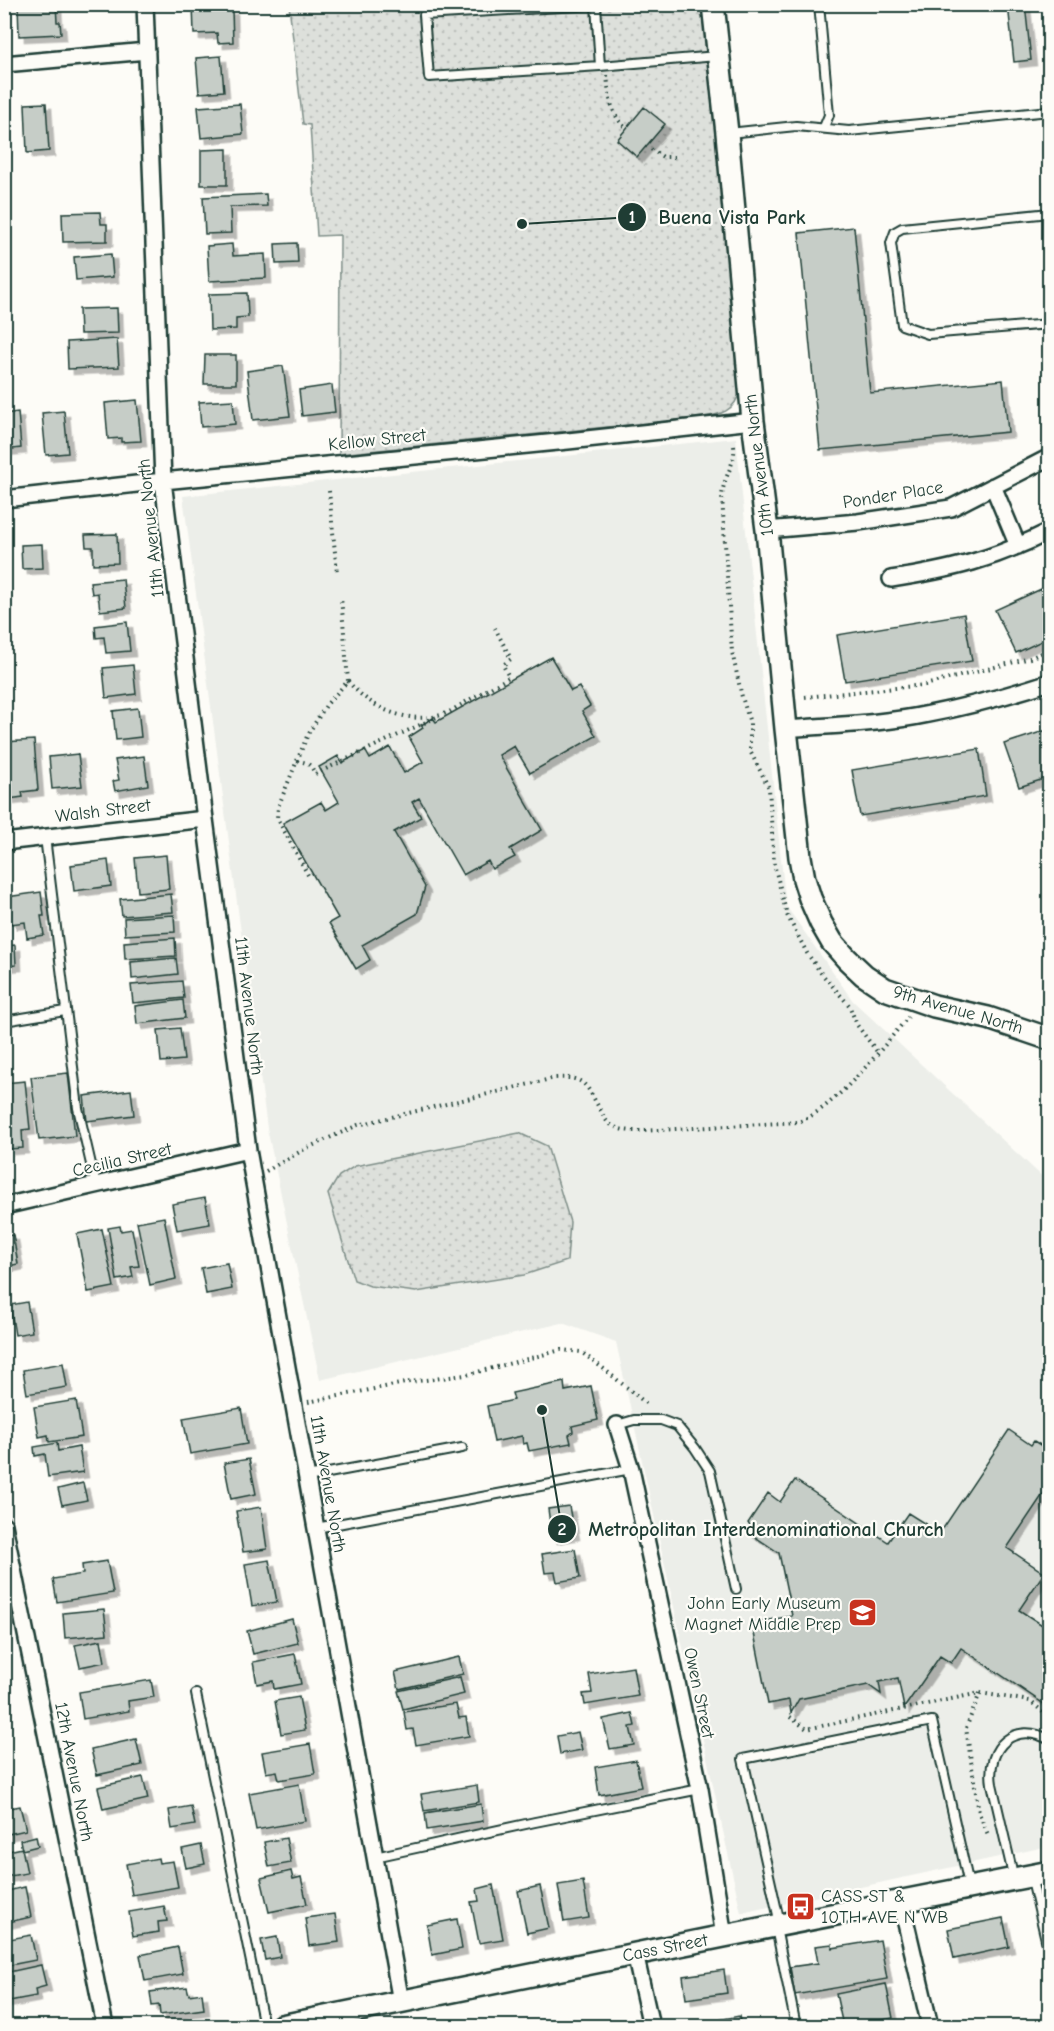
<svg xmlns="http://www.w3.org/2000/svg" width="1054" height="2031" viewBox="0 0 1054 2031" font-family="'Comic Neue',sans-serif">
	<defs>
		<pattern id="park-dots" width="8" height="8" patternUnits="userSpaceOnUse" patternTransform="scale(1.5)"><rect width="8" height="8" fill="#dde0db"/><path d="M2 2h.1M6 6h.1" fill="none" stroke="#bdc1bd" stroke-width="1.8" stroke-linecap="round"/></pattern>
		<filter id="shadow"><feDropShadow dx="5.5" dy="5.5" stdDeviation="0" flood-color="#0004"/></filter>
	</defs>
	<rect width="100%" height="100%" fill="#fdfcf7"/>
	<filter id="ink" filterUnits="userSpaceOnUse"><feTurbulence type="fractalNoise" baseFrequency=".0167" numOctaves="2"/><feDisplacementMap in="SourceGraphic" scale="12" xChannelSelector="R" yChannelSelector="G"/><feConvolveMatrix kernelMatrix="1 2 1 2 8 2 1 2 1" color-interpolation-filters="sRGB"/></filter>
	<g filter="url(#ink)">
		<path fill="#eceee9" d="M 736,438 L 786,906 L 853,1001 L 1049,1183 L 1049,1846 L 741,1913 L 616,1342 L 562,1323 L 320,1380 L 267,1128 L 183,496 Z"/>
		<path fill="url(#park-dots)" stroke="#7e8e88" stroke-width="1.5" d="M 289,5 L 705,5 L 741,388 C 735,414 718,415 696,418 L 339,454 L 340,235 L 317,236 L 310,125 L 303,124 Z
			M 519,1133 L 547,1146 L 570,1222 L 567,1261 L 524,1275 L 416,1292 L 370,1286 L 354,1280 L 328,1194 L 339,1176 L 355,1166 Z"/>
		<path fill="#c6cdc7" stroke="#1f3d34" stroke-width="1.5" filter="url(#shadow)" d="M 18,4 L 56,4 L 57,22 L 60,22 L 61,34 L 19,36 Z
			M 193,4 L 218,4 L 218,10 L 232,9 L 233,42 L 218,43 L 217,33 L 194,34 Z
			M 1008,4 L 1025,4 L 1031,60 L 1014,62 Z
			M 221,56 L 224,91 L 199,93 L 196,58 Z
			M 46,103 L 49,151 L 27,153 L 25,104 Z
			M 240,104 L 243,134 L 201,138 L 198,107 Z
			M 644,107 L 665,124 L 637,157 L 617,140 Z
			M 227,149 L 227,185 L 201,185 L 201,150 Z
			M 266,194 L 267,206 L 230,207 L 231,233 L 205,234 L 203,197 Z
			M 100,212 L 101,224 L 107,224 L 107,241 L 63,242 L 62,213 Z
			M 854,227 L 870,393 L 1003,380 L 1008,432 L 820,450 L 799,233 Z
			M 297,243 L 298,263 L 276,264 L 275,244 Z
			M 232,244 L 233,256 L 265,254 L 266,278 L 209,281 L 207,246 Z
			M 111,254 L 113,277 L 76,280 L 74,257 Z
			M 247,293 L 248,317 L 236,318 L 236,329 L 210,330 L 209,294 Z
			M 117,308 L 118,333 L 80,334 L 79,309 Z
			M 117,339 L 119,367 L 68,369 L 67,342 Z
			M 205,355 L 236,355 L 236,384 L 204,384 Z
			M 283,366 L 290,416 L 253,420 L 247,371 Z
			M 332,385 L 335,412 L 302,416 L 299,390 Z
			M 137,400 L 141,441 L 121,442 L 121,438 L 108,439 L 105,403 Z
			M 233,400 L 235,424 L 201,427 L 199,402 Z
			M 64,411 L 68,453 L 46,455 L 42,413 Z
			M 18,412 L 21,448 L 4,450 L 4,414 Z
			M 117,534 L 118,563 L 93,564 L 93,547 L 86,547 L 85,535 Z
			M 42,544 L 43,568 L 22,569 L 21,545 Z
			M 123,579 L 126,608 L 100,611 L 98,593 L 92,594 L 90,582 Z
			M 1050,585 L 1050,637 L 1016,653 L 995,610 Z
			M 964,614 L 972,661 L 845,681 L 837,635 Z
			M 127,622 L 130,651 L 106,653 L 104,637 L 96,638 L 95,626 Z
			M 551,657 L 571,691 L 579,687 L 590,706 L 582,711 L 596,736 L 530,773 L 514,746 L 499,755 L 542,830 L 510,849 L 515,857 L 492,869 L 488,861 L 463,875 L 419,798 L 412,802 L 421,817 L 394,832 L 425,887 L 417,914 L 362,945 L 370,960 L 356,969 L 329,923 L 338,918 L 283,823 L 321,802 L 326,810 L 339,802 L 319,767 L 338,756 L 342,763 L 365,750 L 370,759 L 390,747 L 404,773 L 423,762 L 409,737 L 423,728 L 421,725 L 433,718 L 436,722 Z
			M 133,665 L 136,694 L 106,698 L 103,668 Z
			M 138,708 L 141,737 L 116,740 L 113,711 Z
			M 1050,729 L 1050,777 L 1019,787 L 1004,744 Z
			M 34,740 L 38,790 L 22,792 L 23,797 L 9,799 L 5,742 Z
			M 979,749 L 986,796 L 860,816 L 852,770 Z
			M 78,754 L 82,786 L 52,789 L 49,757 Z
			M 144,756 L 148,785 L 115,791 L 113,781 L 119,780 L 115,760 Z
			M 166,855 L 169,889 L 138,892 L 135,858 Z
			M 108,860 L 111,886 L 74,891 L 71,865 Z
			M 41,892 L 44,916 L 41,916 L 44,935 L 27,938 L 25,922 L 11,924 L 7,897 Z
			M 171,894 L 173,912 L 122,916 L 120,899 Z
			M 174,915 L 175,932 L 125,935 L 124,918 Z
			M 175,938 L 176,956 L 125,959 L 124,942 Z
			M 15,945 L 16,965 L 4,966 L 4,946 Z
			M 176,958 L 178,974 L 132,979 L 131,962 Z
			M 182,981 L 184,998 L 133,1003 L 131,985 Z
			M 183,1000 L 185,1018 L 137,1024 L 135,1006 Z
			M 180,1028 L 184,1060 L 161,1062 L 158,1030 Z
			M 68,1073 L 75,1136 L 39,1140 L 31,1077 Z
			M 25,1081 L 30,1129 L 22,1130 L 23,1148 L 8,1149 L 6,1132 L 4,1132 L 4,1083 Z
			M 131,1090 L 134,1115 L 87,1121 L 84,1096 Z
			M 205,1198 L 210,1224 L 177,1230 L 172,1204 Z
			M 164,1217 L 176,1279 L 150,1285 L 137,1222 Z
			M 120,1226 L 121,1231 L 132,1229 L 139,1266 L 131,1267 L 133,1277 L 117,1280 L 108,1228 Z
			M 102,1229 L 114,1287 L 88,1292 L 77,1234 Z
			M 13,1235 L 18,1264 L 4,1267 L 4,1236 Z
			M 227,1263 L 232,1289 L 206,1294 L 201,1268 Z
			M 27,1302 L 32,1332 L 15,1335 L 10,1305 Z
			M 63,1363 L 67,1387 L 27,1394 L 23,1370 Z
			M 564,1382 L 565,1391 L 591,1386 L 598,1420 L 572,1426 L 573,1432 L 569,1435 L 571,1443 L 529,1451 L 527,1443 L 523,1444 L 522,1436 L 494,1442 L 487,1406 L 514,1400 L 512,1393 Z
			M 76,1400 L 82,1437 L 49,1442 L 48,1435 L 39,1437 L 34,1407 Z
			M 241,1408 L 247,1444 L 190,1454 L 183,1418 Z
			M 1009,1430 L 1031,1445 L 1034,1441 L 1050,1451 L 1050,1484 L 1007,1548 L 1044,1573 L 1019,1610 L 1050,1630 L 1050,1708 L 961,1648 L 951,1663 L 940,1656 L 904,1708 L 898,1678 L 879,1682 L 881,1694 L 868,1685 L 799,1699 L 791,1713 L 789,1700 L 768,1704 L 752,1623 L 792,1616 L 779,1553 L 748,1532 L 752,1526 L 748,1523 L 768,1493 L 780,1502 L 795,1480 L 888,1542 L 908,1513 L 935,1530 L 933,1533 L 938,1536 Z
			M 57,1443 L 58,1451 L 79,1447 L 83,1472 L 48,1477 L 45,1454 L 35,1456 L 34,1447 Z
			M 249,1459 L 256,1494 L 231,1499 L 224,1463 Z
			M 83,1483 L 87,1500 L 62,1505 L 58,1489 Z
			M 569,1506 L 574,1534 L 552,1538 L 548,1509 Z
			M 261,1507 L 267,1549 L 243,1552 L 236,1511 Z
			M 575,1549 L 580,1578 L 557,1582 L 555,1572 L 545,1573 L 542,1554 Z
			M 269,1560 L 277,1602 L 252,1606 L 245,1564 Z
			M 107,1561 L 113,1593 L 57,1602 L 53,1579 L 83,1574 L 82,1565 Z
			M 104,1609 L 107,1634 L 65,1638 L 63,1613 Z
			M 292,1619 L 298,1643 L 253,1654 L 247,1631 Z
			M 101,1640 L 105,1662 L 80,1667 L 75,1645 Z
			M 295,1654 L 301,1684 L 274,1689 L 273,1681 L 257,1684 L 253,1662 Z
			M 459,1657 L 463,1674 L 399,1689 L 395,1672 Z
			M 633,1667 L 638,1696 L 585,1705 L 583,1694 L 592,1693 L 589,1674 Z
			M 460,1677 L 464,1694 L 403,1709 L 398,1691 Z
			M 151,1680 L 154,1697 L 128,1701 L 129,1711 L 83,1719 L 79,1692 Z
			M 299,1697 L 305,1730 L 281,1734 L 275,1701 Z
			M 456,1704 L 459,1718 L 466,1717 L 469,1736 L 416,1745 L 413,1729 L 407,1730 L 404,1712 Z
			M 632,1713 L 635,1726 L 630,1727 L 634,1745 L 610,1749 L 603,1719 Z
			M 578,1732 L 582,1750 L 560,1754 L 557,1736 Z
			M 136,1739 L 142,1765 L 97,1775 L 91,1749 Z
			M 310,1744 L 315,1774 L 279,1780 L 277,1771 L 266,1773 L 262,1752 Z
			M 636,1760 L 641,1787 L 599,1795 L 595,1767 Z
			M 143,1777 L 148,1799 L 103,1809 L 98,1787 Z
			M 299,1784 L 305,1821 L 256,1830 L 249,1793 Z
			M 477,1785 L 479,1802 L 424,1811 L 421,1794 Z
			M 481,1804 L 483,1821 L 427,1830 L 425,1813 Z
			M 20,1806 L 26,1830 L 4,1835 L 4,1809 Z
			M 191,1806 L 195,1825 L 172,1829 L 169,1810 Z
			M 36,1836 L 38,1846 L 22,1850 L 20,1840 Z
			M 286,1838 L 291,1863 L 269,1867 L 264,1842 Z
			M 201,1845 L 205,1864 L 186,1868 L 182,1849 Z
			M 22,1848 L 27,1873 L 4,1877 L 4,1852 Z
			M 158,1858 L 159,1863 L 173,1861 L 178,1887 L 132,1895 L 126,1864 Z
			M 291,1871 L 293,1879 L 301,1877 L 307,1904 L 269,1912 L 261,1878 Z
			M 583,1881 L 589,1918 L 564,1922 L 558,1885 Z
			M 493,1885 L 503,1939 L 479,1943 L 471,1902 L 479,1901 L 477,1889 Z
			M 540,1886 L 549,1928 L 527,1933 L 518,1891 Z
			M 25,1887 L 31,1917 L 4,1923 L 4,1899 L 8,1898 L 7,1891 Z
			M 164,1906 L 167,1921 L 158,1922 L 159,1932 L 133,1936 L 129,1912 Z
			M 335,1914 L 339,1942 L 309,1946 L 305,1918 Z
			M 1003,1918 L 1009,1947 L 954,1959 L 948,1929 Z
			M 457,1919 L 462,1949 L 432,1955 L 427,1925 Z
			M 31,1935 L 36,1960 L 5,1966 L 4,1940 Z
			M 277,1937 L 280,1957 L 265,1960 L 261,1940 Z
			M 880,1940 L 887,1979 L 795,1995 L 790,1967 L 818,1963 L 815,1946 L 832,1944 L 832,1948 Z
			M 178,1947 L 183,1974 L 145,1981 L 140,1955 Z
			M 41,1965 L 46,1986 L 35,1989 L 36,1996 L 4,2002 L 4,1973 Z
			M 724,1970 L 727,1993 L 686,1999 L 683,1976 Z
			M 886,1984 L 893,2018 L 852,2026 L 843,2026 L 836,1994 Z
			M 187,1987 L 189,1995 L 202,1993 L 204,2009 L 160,2015 L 159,2005 L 152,2006 L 150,1992 Z
			M 739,2016 L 741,2026 L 692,2026 L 691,2025 Z"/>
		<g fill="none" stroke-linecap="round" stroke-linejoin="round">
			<defs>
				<path id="lane" d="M 819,4 L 829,115 L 824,127
					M 1047,4 L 1050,25
					M 600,66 L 596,5 L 424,15 L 429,77 L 600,66 L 717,56
					M 729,133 L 796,126 L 849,131 L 1050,111
					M 1050,213 L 902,228 L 895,232 L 891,243 L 902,325 L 928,334 L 1050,324
					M 45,837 L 78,1108 L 96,1186
					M 4,1021 L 65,1011
					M 617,1425 L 634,1420 L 661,1420 L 677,1426 L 695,1448 L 710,1471 L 736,1589
					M 307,1477 L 462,1448
					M 316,1528 L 631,1469
					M 196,1694 L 264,2026
					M 375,1857 L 535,1822 L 700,1789
					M 1031,1876 L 1050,1957
					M 1014,1879 L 992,1784 C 986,1747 1015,1720 1050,1740
					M 780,1924 L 743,1759 L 932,1721 L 969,1885
					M 776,1928 L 796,2026"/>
				<path id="street" d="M 145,4 L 163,481 L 205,819 L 248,1150 L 401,2002
					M 4,64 L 147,51
					M 993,486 L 1018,546
					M 4,499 L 163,481 L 568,441 L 753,421
					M 767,530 L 858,522 L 951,508 L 1050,457
					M 891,579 C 951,570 995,559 1050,531
					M 786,729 C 834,725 882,724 929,714 C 970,706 1010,695 1050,682
					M 4,842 L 205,819
					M 4,1206 L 248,1150
					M 617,1425 L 631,1469 L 700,1789 L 724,1936
					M 4,1525 L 105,2026
					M 901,1902 L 930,2026
					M 635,1954 L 651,2026"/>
				<path id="secondary" d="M 713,4 L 727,133 L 753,421 L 767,530 L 786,729 L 800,857 L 804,879 L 810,898 L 821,923 L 832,942 L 847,959 L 864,975 L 885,989 L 934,1006 L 988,1018 L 1050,1039
					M 281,2026 L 724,1936 L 1050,1872"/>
			</defs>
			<use href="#lane" stroke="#1f3d34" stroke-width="12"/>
			<use href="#street" stroke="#1f3d34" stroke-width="20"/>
			<use href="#secondary" stroke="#1f3d34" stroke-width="26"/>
			<path stroke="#1f3d34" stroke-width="4" stroke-dasharray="1.5 4.5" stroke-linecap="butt" d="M 607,75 C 609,97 610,114 627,129
				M 646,146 L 663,157 L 675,157
				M 734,446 C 736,465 723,476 722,497 L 732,652 L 742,697 L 750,723 L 750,751 L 769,788 L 774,864 L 787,915 L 807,953 L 821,973 L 849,1005 L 857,1025 L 878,1053
				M 329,491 L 337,573
				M 348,681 C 369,708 409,726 444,714 C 451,712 458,706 464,703 C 479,694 494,686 509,677 L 503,665 L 511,659 L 495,628
				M 805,697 L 925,685 L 1030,658 L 1050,649
				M 297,761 C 308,762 311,765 315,774 L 439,716
				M 308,875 L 277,818 L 278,807 L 308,734 L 327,704 L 348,681 L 341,597
				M 266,1171 L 305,1149 L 358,1125 L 555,1078 C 587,1076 586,1086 601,1111 C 603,1115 605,1120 609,1123 C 618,1131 630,1131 641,1131 L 798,1122 C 835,1109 883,1047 908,1017
				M 308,1402 L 410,1382 L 466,1375 L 561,1350 L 581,1352 L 604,1369 L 648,1405
				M 980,1693 L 966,1728 L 979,1813 L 989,1837
				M 790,1717 L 807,1729 L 980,1693 L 1030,1701 L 1050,1718"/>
			<use href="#lane" stroke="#fdfcf7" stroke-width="8"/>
			<use href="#street" stroke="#fdfcf7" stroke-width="15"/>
			<use href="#secondary" stroke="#fdfcf7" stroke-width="21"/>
		</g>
	</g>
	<defs>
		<symbol id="school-square" viewBox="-11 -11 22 22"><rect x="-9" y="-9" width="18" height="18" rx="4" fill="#c8321e" stroke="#fdfcf7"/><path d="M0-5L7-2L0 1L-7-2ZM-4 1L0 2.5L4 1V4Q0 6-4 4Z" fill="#fff"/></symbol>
		<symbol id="bus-square" viewBox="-11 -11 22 22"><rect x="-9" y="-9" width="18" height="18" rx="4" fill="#c8321e" stroke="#fdfcf7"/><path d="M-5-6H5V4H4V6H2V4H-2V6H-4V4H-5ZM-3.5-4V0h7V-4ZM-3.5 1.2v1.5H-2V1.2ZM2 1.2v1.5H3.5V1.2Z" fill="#fff"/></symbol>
	</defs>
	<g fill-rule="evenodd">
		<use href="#school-square" x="846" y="1596" width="33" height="33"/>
		<use href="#bus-square" x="784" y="1890" width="33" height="33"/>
	</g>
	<g text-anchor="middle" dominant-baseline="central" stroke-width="4.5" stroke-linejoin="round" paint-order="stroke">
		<g font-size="18" fill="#1f3d34" stroke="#fdfcf7">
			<text transform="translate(377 440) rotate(-6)">Kellow Street</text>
			<text transform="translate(759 465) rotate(-97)">10th Avenue North</text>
			<text transform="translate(893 495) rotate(-9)">Ponder Place</text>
			<text transform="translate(151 528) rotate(-96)">11th Avenue North</text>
			<text transform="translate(103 811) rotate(-7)">Walsh Street</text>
			<text transform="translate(249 1006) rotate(83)">11th Avenue North</text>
			<text transform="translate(958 1010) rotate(16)">9th Avenue North</text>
			<text transform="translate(122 1160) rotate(-13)">Cecilia Street</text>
			<text transform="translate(328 1484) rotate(80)">11th Avenue North</text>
			<text transform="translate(699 1693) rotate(78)">Owen Street</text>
			<text transform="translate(74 1772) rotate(79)">12th Avenue North</text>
			<text transform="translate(665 1948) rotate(-11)">Cass Street</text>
		</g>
		<g font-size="18" fill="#1f3d34" stroke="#fdfcf7" text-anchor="end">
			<text x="841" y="1603">John Early Museum<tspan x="841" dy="21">Magnet Middle Prep</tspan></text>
			<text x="821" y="1896" text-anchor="start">CASS ST &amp;<tspan x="821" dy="21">10TH AVE N WB</tspan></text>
		</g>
	</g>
	<path fill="none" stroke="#1f3d34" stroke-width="2" d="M522 224L632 217M542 1410L562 1529"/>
	<g fill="#1f3d34" stroke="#fdfcf7" stroke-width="2">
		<circle cx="522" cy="224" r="6"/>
		<circle cx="542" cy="1410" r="6"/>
		<circle cx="632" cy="217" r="15"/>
		<circle cx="562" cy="1529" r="15"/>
	</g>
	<g font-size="18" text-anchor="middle" font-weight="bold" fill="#fff">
		<text x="632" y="223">1</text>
		<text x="562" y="1535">2</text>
	</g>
	<g font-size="20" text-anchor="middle" font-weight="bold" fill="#1f3d34" stroke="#fdfcf7" stroke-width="4.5" stroke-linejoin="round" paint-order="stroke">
		<text x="732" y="224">Buena Vista Park</text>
		<text x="766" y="1536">Metropolitan Interdenominational Church</text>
	</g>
	<rect width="1054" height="2031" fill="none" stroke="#fdfcf7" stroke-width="24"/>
	<rect x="12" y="12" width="1030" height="2007" fill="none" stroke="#1f3d34" stroke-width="2" filter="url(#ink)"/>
</svg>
